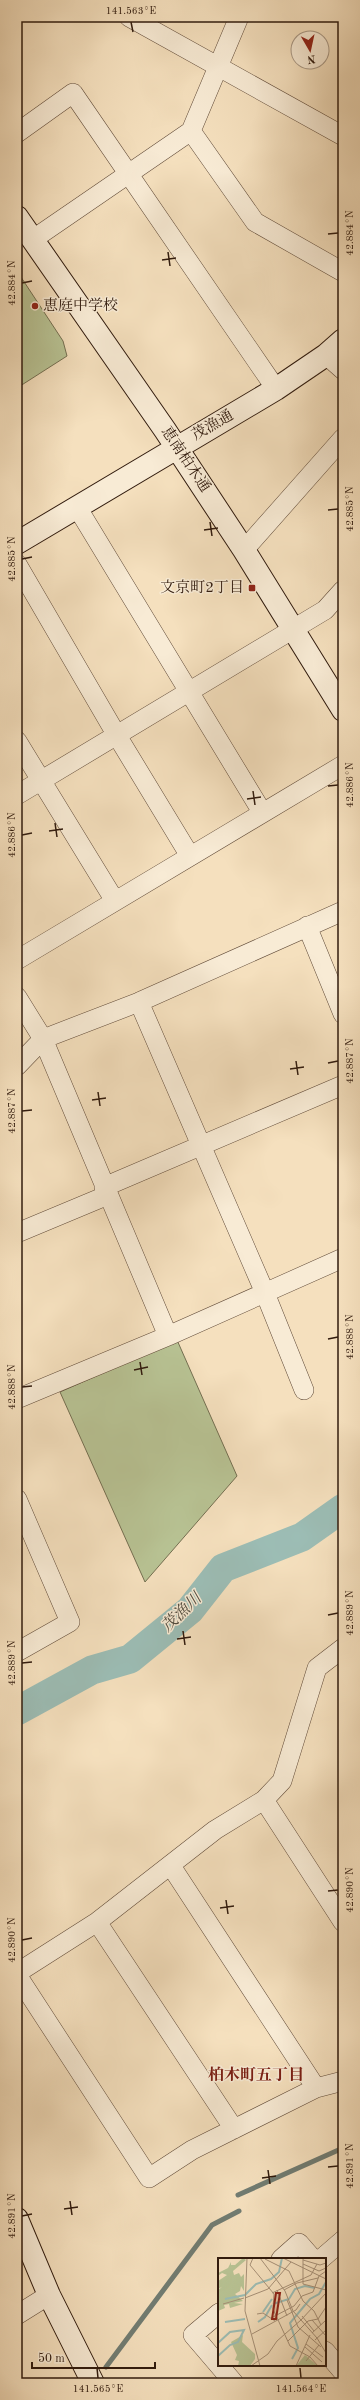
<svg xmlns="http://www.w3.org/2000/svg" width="360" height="2400" viewBox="0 0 360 2400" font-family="'Old Standard TT','Noto Serif JP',serif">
	<rect width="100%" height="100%" fill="#f5e0be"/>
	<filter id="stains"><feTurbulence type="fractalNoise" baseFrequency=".005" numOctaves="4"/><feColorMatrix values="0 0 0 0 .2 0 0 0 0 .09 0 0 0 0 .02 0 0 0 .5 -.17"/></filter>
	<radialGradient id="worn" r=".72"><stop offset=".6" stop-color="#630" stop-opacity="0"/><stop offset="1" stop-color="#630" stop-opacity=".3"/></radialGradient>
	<path fill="#b8c394" stroke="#746f51" d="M 17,271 L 63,341 L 67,356 L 17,388 Z
		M 177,1340 L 237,1476 L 145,1582 L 60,1392 Z"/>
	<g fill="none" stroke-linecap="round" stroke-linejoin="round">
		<path stroke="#717c72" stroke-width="5" d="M 238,2195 L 343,2148
			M 106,2367 L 212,2225 L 239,2211"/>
		<path stroke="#9cbdb5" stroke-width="29" d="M 17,1711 L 92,1670 L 130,1659 L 190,1610 L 223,1568 L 302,1537 L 343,1508"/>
		<defs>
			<path id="street" d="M 129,17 L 343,136
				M 191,131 L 255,222 L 343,272
				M 17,133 L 73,93 L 276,389
				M 32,240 L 191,131 L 239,17
				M 326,355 L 343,370
				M 77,507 L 262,812
				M 244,550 L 343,438
				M 17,564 L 116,734 L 190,856
				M 17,741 L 115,901
				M 17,795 L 325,610 L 343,590
				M 307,926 L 343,1014
				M 17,960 L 343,765
				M 17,997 L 43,1039 L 168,1336
				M 139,1002 L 265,1293 L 304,1390
				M 17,1066 L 43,1039 L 139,1002 L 343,911
				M 104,1187 L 343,1085
				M 17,1233 L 108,1195
				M 17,1399 L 168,1336 L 343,1258
				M 17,1499 L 70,1622 L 17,1652
				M 264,1800 L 343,1922
				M 171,1866 L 316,2088
				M 97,1922 L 234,2129
				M 17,1973 L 97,1922 L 215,1830 L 264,1800 L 282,1781 L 317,1668 L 343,1648
				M 17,1975 L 149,2178 L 192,2150 L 316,2088 L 343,2081
				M 281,2259 L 299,2243 L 313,2259
				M 321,2259 L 343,2240
				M 219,2313 L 193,2335 L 234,2383
				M 17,2315 L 49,2295
				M 325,2351 L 343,2372"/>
			<path id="secondary" d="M 17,217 L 165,430 L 244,550 L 343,710
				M 17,543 L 276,389 L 326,355 L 343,340
				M 17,2219 L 49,2295 L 93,2383"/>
		</defs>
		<use href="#street" stroke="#624c3a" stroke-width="20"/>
		<use href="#secondary" stroke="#311b0e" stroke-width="24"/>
		<use href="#street" stroke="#f8ebd5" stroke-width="19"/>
		<use href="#secondary" stroke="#f8ebd5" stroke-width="22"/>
	</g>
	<path fill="none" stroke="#311b0e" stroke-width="1.5" d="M 131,22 L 133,32M 328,234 L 338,233M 168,252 L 170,266M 162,260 L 176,258M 22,283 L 32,281M 328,510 L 338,509M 210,522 L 212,536M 204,530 L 218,528M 22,559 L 32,557M 328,786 L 338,785M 253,791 L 255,805M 247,799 L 261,797M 55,823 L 57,837M 49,831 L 63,829M 22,835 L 32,833M 296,1061 L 298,1075M 328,1063 L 338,1061M 290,1069 L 304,1067M 98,1092 L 100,1106M 92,1100 L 106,1098M 22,1111 L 32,1110M 328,1339 L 338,1337M 140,1362 L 142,1375M 134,1370 L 148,1367M 22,1387 L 32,1386M 328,1615 L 338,1613M 183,1631 L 185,1645M 177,1639 L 191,1637M 22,1663 L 32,1662M 328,1891 L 338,1890M 226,1900 L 228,1914M 220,1908 L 234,1906M 22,1940 L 32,1938M 328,2167 L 338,2166M 268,2170 L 270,2184M 262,2178 L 276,2176M 70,2201 L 72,2215M 64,2209 L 78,2207M 22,2216 L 32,2214M 97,2368 L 98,2378M 300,2368 L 301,2378"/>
	<g fill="#8f2418" stroke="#f8ebd5" stroke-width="1.5">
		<circle cx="35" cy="306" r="4"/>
		<rect x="248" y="584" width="8" height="8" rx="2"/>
	</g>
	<g text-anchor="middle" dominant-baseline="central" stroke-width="3" stroke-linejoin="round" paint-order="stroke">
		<g font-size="15" fill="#311b0e" stroke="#f8ebd5" text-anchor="start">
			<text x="43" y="306">恵庭中学校</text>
			<text x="244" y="588" text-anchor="end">文京町2丁目</text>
		</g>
		<g font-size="15" fill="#311b0e" stroke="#f8ebd5">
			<text transform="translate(213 426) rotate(-30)">茂漁通</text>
			<text transform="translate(185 460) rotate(56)">恵南柏木通</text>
		</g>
		<g font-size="16" font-style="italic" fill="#514c40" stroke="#f8ebd5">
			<text transform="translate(182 1613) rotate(-44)">茂漁川</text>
		</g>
		<g font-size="16" font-weight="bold" fill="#7a1f14" stroke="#f8ebd5">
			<text x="256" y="2076">柏木町五丁目</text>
		</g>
	</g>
	<g transform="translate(218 2258)">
		<rect width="108" height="108" fill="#f5e0be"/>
		<path d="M 25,0 L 28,2 L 15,13 L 16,17 L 21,15 L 23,19 L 26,16 L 26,33 L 23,28 L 22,33 L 17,36 L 25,43 L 16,45 L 25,46 L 12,50 L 11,46 L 6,47 L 7,50 L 0,53 L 0,32 L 4,29 L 0,31 L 0,23 L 9,17 L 4,15 L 0,18 L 0,15 L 10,10 L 13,4 L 13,7 L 17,7 ZM 25,77 L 24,84 L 37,96 L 37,101 L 32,108 L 20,108 L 21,103 L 17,102 L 19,97 L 13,84 ZM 87,97 L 100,108 L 78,108 Z" fill="#b8c394"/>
		<path fill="none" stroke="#9cbdb5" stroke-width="2" d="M 7,41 L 27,37 L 38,26 L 53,21 L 61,14 L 64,0M 55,46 L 71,41 L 77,31 L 87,28 L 97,30M 45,54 L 54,41M 7,64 L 27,61M 40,64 L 47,59 L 54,47M 0,85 L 12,74 L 26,72 L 20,84 L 12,87 L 0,98M 74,101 L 80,90 L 72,65 L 92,41 L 101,36 L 108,24"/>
		<path fill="none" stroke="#a79178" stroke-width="1" d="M 29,0 L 27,53 L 42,108M 35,0 L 32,7 L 56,36 L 55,51 L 72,88 L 92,99 L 100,108M 42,0 L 67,33 L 75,53 L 99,80 L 108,95M 65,0 L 108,21M 85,0 L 85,2 L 102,7 L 108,5M 47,1 L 71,13 L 85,43 L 96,53 L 103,67M 85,2 L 85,26 L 108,32M 85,6 L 101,13 L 108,10M 59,32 L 69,58M 66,32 L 79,25 L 100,20M 54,35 L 93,17 L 99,6M 27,40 L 50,31 L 73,4M 69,42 L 80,69 L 103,89M 5,46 L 26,40M 39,56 L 45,55 L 57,63M 84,58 L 96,73M 53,60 L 76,48 L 84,38 L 95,34 L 101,18 L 108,13M 83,62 L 108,35M 94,62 L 108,78M 94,75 L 107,63M 34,76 L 78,52 L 82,46M 97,82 L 108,72M 70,83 L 90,63 L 100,61 L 108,49M 88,86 L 105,99M 87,89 L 104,104M 88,103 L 101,87M 33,108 L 50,96 L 59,83 L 83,62M 78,108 L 92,77"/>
		<path fill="#8f2418" fill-opacity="0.15" stroke="#8f2418" stroke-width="2" d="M 58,35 L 62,35 L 58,61 L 54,61 Z"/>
		<rect width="108" height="108" fill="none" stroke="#311b0e" stroke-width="2"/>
	</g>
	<rect width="360" height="2400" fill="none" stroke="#f5e0be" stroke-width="44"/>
	<g transform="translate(310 50) rotate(171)"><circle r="19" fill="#f8ebd5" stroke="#a89885"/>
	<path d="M0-3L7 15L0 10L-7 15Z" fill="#8f2418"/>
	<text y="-6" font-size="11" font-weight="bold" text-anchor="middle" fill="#311b0e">N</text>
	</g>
	<path d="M32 2362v6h123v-6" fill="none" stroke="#311b0e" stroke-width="2"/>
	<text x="38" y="2362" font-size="12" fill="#311b0e" stroke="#f8ebd5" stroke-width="3" paint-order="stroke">50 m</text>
	<rect x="22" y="22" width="316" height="2356" fill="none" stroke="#311b0e" stroke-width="1.5"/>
	<g font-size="10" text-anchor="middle" fill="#311b0e">
		<text x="131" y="14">141.563°E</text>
		<text transform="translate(349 233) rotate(-90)" y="4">42.884°N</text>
		<text transform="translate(11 283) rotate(-90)" y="4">42.884°N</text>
		<text transform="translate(349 509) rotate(-90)" y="4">42.885°N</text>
		<text transform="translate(11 559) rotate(-90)" y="4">42.885°N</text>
		<text transform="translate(349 785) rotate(-90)" y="4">42.886°N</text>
		<text transform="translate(11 835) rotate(-90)" y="4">42.886°N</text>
		<text transform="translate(349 1061) rotate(-90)" y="4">42.887°N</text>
		<text transform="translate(11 1111) rotate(-90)" y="4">42.887°N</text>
		<text transform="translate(349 1337) rotate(-90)" y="4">42.888°N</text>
		<text transform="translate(11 1387) rotate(-90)" y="4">42.888°N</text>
		<text transform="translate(349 1613) rotate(-90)" y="4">42.889°N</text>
		<text transform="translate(11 1663) rotate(-90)" y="4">42.889°N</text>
		<text transform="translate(349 1890) rotate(-90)" y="4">42.890°N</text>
		<text transform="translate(11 1940) rotate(-90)" y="4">42.890°N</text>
		<text transform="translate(349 2166) rotate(-90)" y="4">42.891°N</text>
		<text transform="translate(11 2216) rotate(-90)" y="4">42.891°N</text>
		<text x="98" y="2392">141.565°E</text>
		<text x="301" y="2392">141.564°E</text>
	</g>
	<rect width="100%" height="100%" filter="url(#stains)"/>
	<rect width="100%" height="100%" fill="url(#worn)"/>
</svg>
